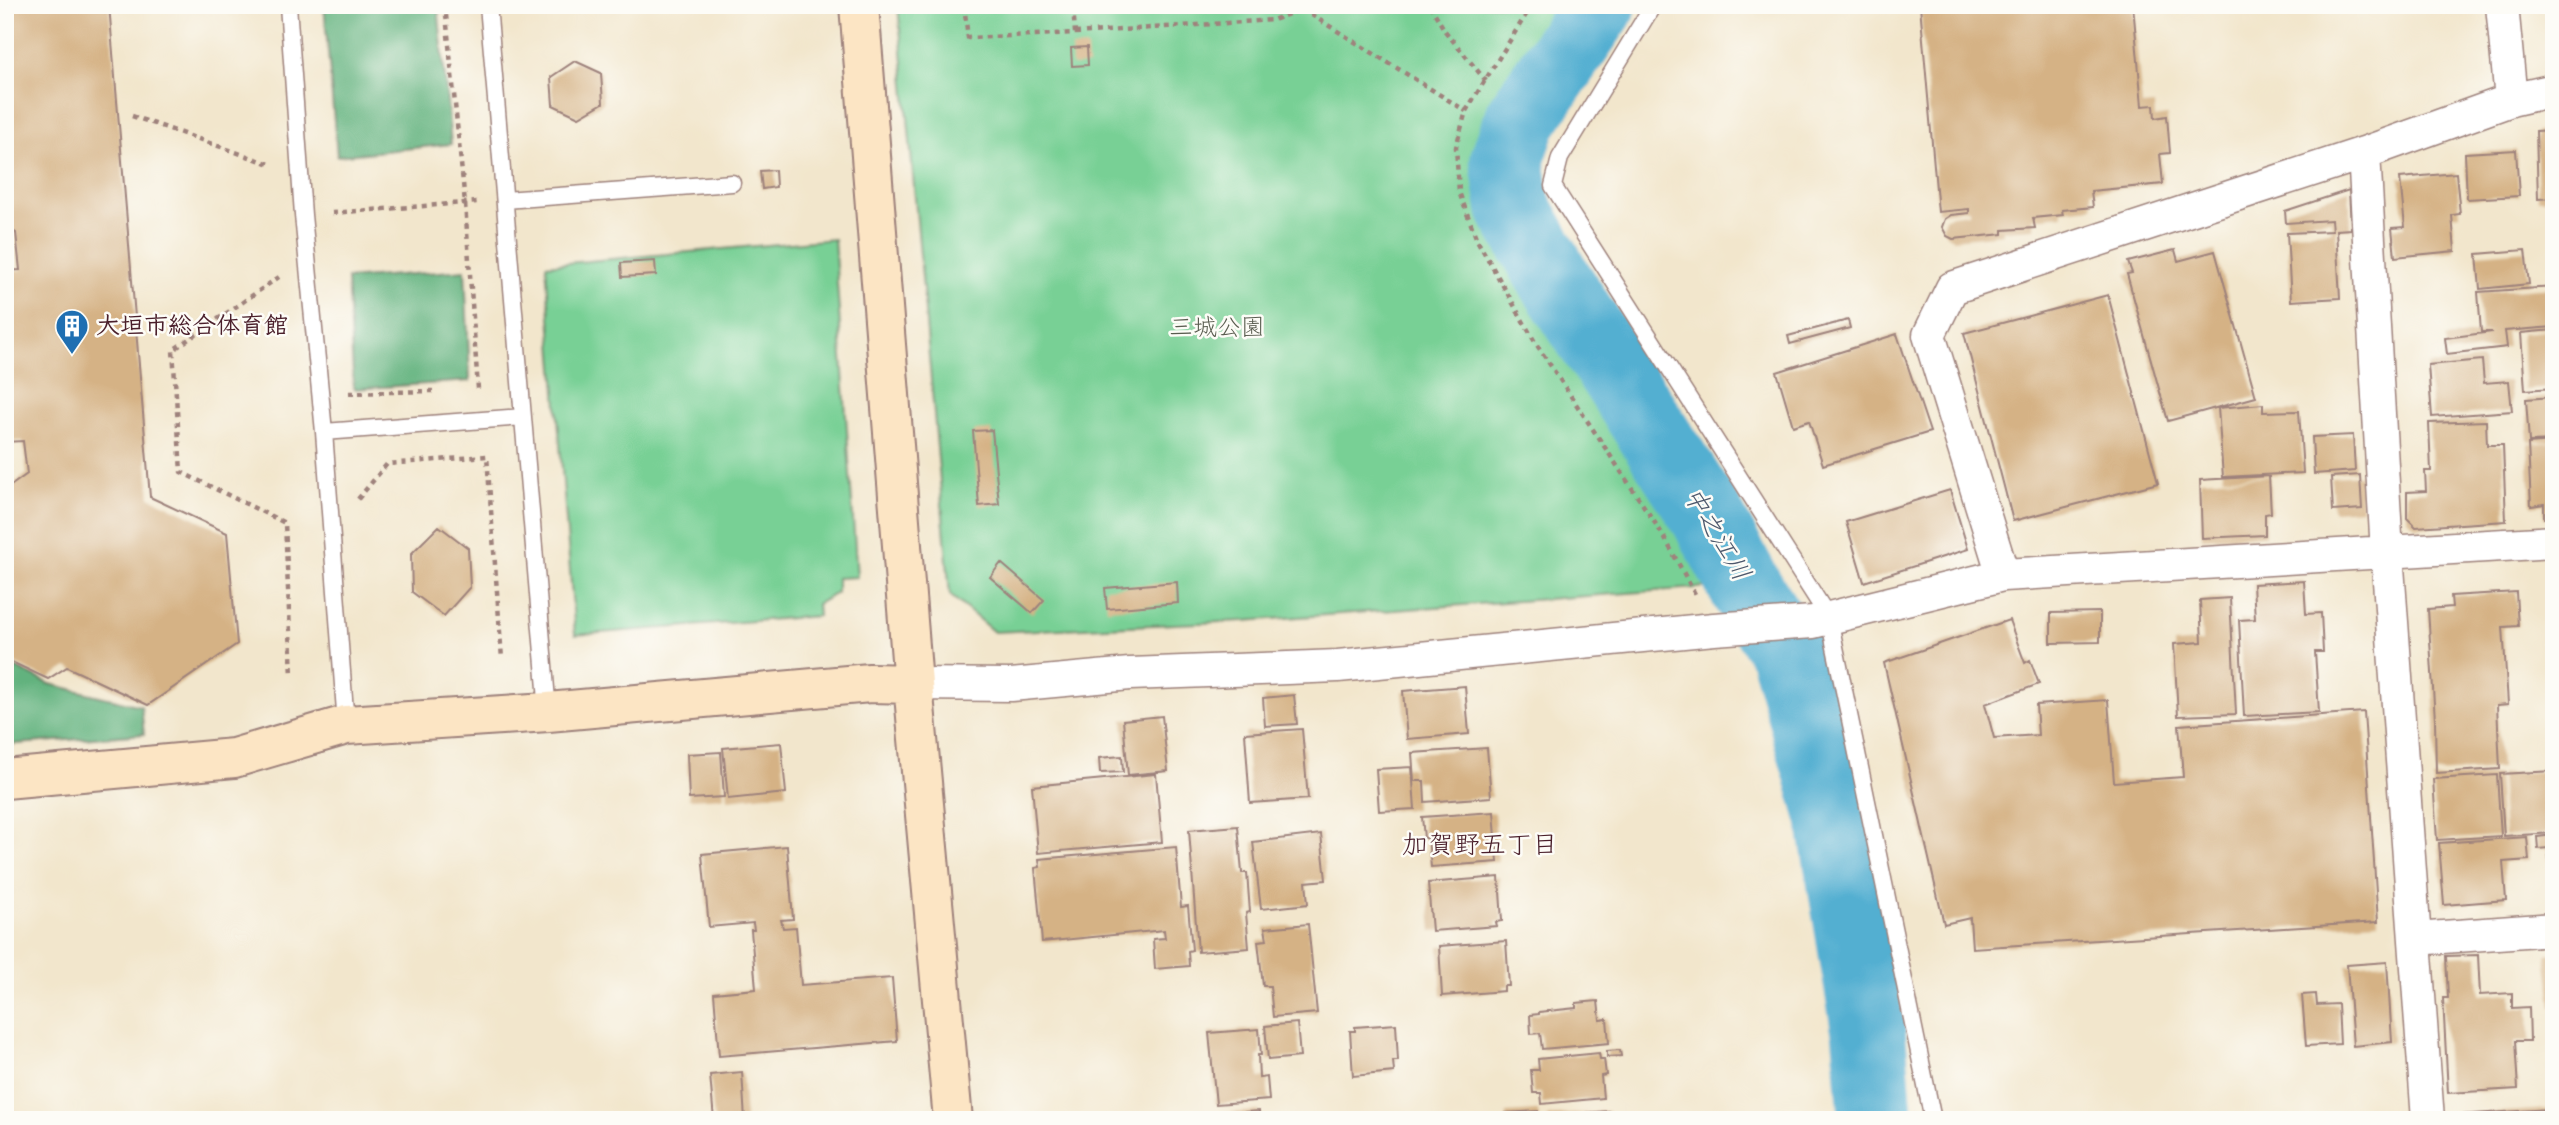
<svg xmlns="http://www.w3.org/2000/svg" width="2559" height="1125" viewBox="0 0 2559 1125" font-family="'Architects Daughter','Klee One',sans-serif">
	<rect width="100%" height="100%" fill="#fdfcf7"/>
	<filter id="ink" filterUnits="userSpaceOnUse"><feTurbulence type="fractalNoise" baseFrequency=".0143" numOctaves="2"/><feDisplacementMap in="SourceGraphic" scale="14" xChannelSelector="R" yChannelSelector="G"/><feConvolveMatrix kernelMatrix="1 2 1 2 8 2 1 2 1" color-interpolation-filters="sRGB"/></filter>
	<filter id="wash" filterUnits="userSpaceOnUse"><feTurbulence type="fractalNoise" baseFrequency=".00686" numOctaves="4" result="noise"/><feDisplacementMap in="SourceGraphic" scale="28" xChannelSelector="R" yChannelSelector="G"/><feGaussianBlur stdDeviation="1.57" result="paint"/><feColorMatrix in="noise" values="0 0 0 0 0 0 0 0 0 0 0 0 0 0 0 0 0 1.4 0 .05"/><feComposite in="paint" operator="in"/></filter>
	<g filter="url(#wash)">
		<rect width="100%" height="100%" fill="#f2e6cc"/>
		<path fill="#78d095" stroke="#617860" stroke-width="2" d="M 898,5 L 1570,5 L 1504,83 L 1482,212 L 1725,586 L 1244,621 L 994,632 L 950,595 Z
			M 834,239 L 857,577 L 837,578 L 837,593 L 817,604 L 818,616 L 575,635 L 546,265 Z"/>
		<path fill="#62b27e" stroke="#566854" stroke-width="2" d="M 324,5 L 438,5 L 451,144 L 337,156 Z
			M 465,270 L 470,381 L 354,389 L 347,279 Z
			M 5,662 L 50,684 L 141,706 L 144,734 L 5,745 Z"/>
		<g fill="none" stroke-linecap="round" stroke-linejoin="round">
			<path stroke="#53afd1" stroke-width="74" d="M 1599,5 L 1521,119 L 1507,160 L 1514,207 L 1552,275 L 1707,516 L 1747,590 L 1786,651 L 1833,816 L 1869,1034 L 1876,1120"/>
		</g>
		<g id="blocks">
			<path fill="#d5b285" d="M 5,5 L 109,5 L 150,497 L 227,533 L 237,644 L 148,705 L 67,667 L 48,679 L 5,659 L 5,490 L 27,474 L 23,441 L 5,442 L 5,271 L 20,270 L 16,233 L 5,227 Z
				M 1920,5 L 2133,5 L 2142,106 L 2154,105 L 2155,118 L 2167,116 L 2170,153 L 2160,154 L 2163,184 L 2091,191 L 2093,207 L 2062,210 L 2063,215 L 2033,218 L 2035,228 L 2003,230 L 2003,234 L 1953,239 L 1947,236 L 1942,227 L 1945,219 L 1951,215 L 1969,213 L 1969,209 L 1938,212 Z
				M 1087,47 L 1088,65 L 1072,66 L 1071,48 Z
				M 575,61 L 601,73 L 603,103 L 579,117 L 553,105 L 551,77 Z
				M 2554,130 L 2554,198 L 2538,199 L 2536,131 Z
				M 2516,150 L 2519,196 L 2467,199 L 2465,153 Z
				M 775,170 L 776,187 L 762,189 L 760,171 Z
				M 2456,173 L 2460,214 L 2452,215 L 2455,251 L 2395,257 L 2392,228 L 2405,227 L 2400,178 Z
				M 2349,190 L 2351,229 L 2336,230 L 2340,298 L 2291,301 L 2287,233 L 2332,231 L 2331,220 L 2286,223 L 2285,211 Z
				M 2175,250 L 2178,261 L 2215,251 L 2256,397 L 2168,421 L 2127,274 L 2132,273 L 2128,262 Z
				M 2525,250 L 2529,284 L 2480,289 L 2477,254 Z
				M 655,261 L 656,275 L 622,277 L 621,263 Z
				M 2554,287 L 2554,327 L 2505,331 L 2507,347 L 2447,354 L 2445,338 L 2492,332 L 2481,332 L 2478,292 Z
				M 2108,295 L 2158,483 L 2013,521 L 1964,333 Z
				M 1848,320 L 1850,328 L 1790,344 L 1788,336 Z
				M 2554,330 L 2554,388 L 2525,390 L 2521,333 Z
				M 1897,334 L 1930,432 L 1823,465 L 1809,421 L 1793,426 L 1777,372 Z
				M 2482,360 L 2484,383 L 2509,381 L 2512,411 L 2432,417 L 2428,365 Z
				M 2554,397 L 2554,441 L 2529,442 L 2526,399 Z
				M 2263,404 L 2263,412 L 2299,411 L 2303,473 L 2223,477 L 2218,408 Z
				M 2486,421 L 2487,445 L 2503,445 L 2506,521 L 2416,527 L 2407,518 L 2407,492 L 2426,491 L 2425,471 L 2431,471 L 2429,423 Z
				M 992,430 L 999,504 L 979,506 L 973,431 Z
				M 2353,435 L 2355,471 L 2314,474 L 2312,437 Z
				M 2554,442 L 2554,518 L 2544,518 L 2544,504 L 2531,506 L 2528,444 Z
				M 2360,475 L 2362,509 L 2333,511 L 2331,477 Z
				M 2269,476 L 2271,513 L 2265,514 L 2265,535 L 2202,538 L 2200,480 Z
				M 1950,490 L 1968,549 L 1864,582 L 1846,522 Z
				M 439,526 L 468,548 L 470,587 L 444,616 L 412,592 L 411,554 Z
				M 1001,563 L 1044,600 L 1032,613 L 990,577 Z
				M 2304,581 L 2306,614 L 2321,613 L 2323,652 L 2315,652 L 2319,712 L 2244,716 L 2239,620 L 2255,619 L 2253,584 Z
				M 1177,582 L 1178,603 L 1107,609 L 1105,588 Z
				M 2516,592 L 2518,626 L 2503,627 L 2508,704 L 2497,705 L 2500,769 L 2436,773 L 2435,720 L 2428,609 L 2452,607 L 2451,596 Z
				M 2230,598 L 2236,714 L 2178,716 L 2174,644 L 2202,642 L 2200,600 Z
				M 2100,612 L 2100,642 L 2051,643 L 2051,613 Z
				M 2009,620 L 2025,663 L 2030,660 L 2039,684 L 1985,704 L 1994,738 L 2038,735 L 2036,705 L 2108,700 L 2114,782 L 2183,777 L 2179,725 L 2364,712 L 2378,922 L 1972,948 L 1970,918 L 1944,924 L 1884,663 Z
				M 1465,686 L 1469,734 L 1407,739 L 1403,691 Z
				M 1294,695 L 1297,724 L 1265,726 L 1263,698 Z
				M 1162,716 L 1168,771 L 1128,775 L 1123,720 Z
				M 1302,729 L 1308,799 L 1250,803 L 1245,733 Z
				M 781,743 L 786,793 L 728,799 L 723,748 Z
				M 1487,748 L 1491,797 L 1425,802 L 1424,781 L 1414,781 L 1412,753 Z
				M 721,752 L 724,797 L 689,799 L 687,754 Z
				M 1122,756 L 1123,772 L 1100,773 L 1099,758 Z
				M 1412,767 L 1415,809 L 1379,811 L 1376,769 Z
				M 2554,771 L 2554,833 L 2504,836 L 2500,774 Z
				M 1156,774 L 1162,842 L 1038,853 L 1032,786 Z
				M 2497,775 L 2501,836 L 2437,840 L 2433,779 Z
				M 1494,812 L 1498,862 L 1431,867 L 1428,838 L 1424,838 L 1422,817 Z
				M 1238,826 L 1242,873 L 1247,873 L 1250,912 L 1246,913 L 1249,948 L 1198,952 L 1189,830 Z
				M 1321,834 L 1326,880 L 1306,882 L 1308,904 L 1261,909 L 1253,842 Z
				M 2554,835 L 2554,886 L 2551,886 L 2548,848 L 2538,849 L 2537,837 Z
				M 2527,837 L 2529,860 L 2503,862 L 2506,900 L 2444,905 L 2439,843 Z
				M 787,846 L 793,919 L 781,920 L 783,928 L 796,927 L 801,985 L 892,978 L 897,1041 L 719,1056 L 714,993 L 756,989 L 751,930 L 754,930 L 753,923 L 709,927 L 702,854 Z
				M 1176,847 L 1181,907 L 1188,906 L 1192,950 L 1188,951 L 1189,966 L 1155,969 L 1153,939 L 1165,938 L 1164,930 L 1042,942 L 1035,868 L 1040,867 L 1039,859 Z
				M 1499,877 L 1502,921 L 1496,922 L 1497,926 L 1432,931 L 1428,883 Z
				M 1308,924 L 1317,1013 L 1273,1017 L 1270,986 L 1263,986 L 1258,941 L 1267,940 L 1265,928 Z
				M 1506,941 L 1509,986 L 1504,986 L 1504,991 L 1442,996 L 1439,946 Z
				M 2554,953 L 2554,1007 L 2552,1007 L 2546,954 Z
				M 2478,955 L 2480,995 L 2512,993 L 2512,1008 L 2529,1007 L 2530,1041 L 2515,1041 L 2518,1089 L 2448,1093 L 2443,998 L 2448,998 L 2446,956 Z
				M 2387,962 L 2392,1042 L 2353,1046 L 2347,965 Z
				M 2316,994 L 2317,1005 L 2338,1004 L 2340,1044 L 2306,1046 L 2302,995 Z
				M 1598,1001 L 1600,1020 L 1607,1019 L 1609,1043 L 1542,1049 L 1540,1033 L 1531,1034 L 1530,1015 L 1539,1014 L 1539,1012 L 1576,1008 L 1576,1003 Z
				M 1297,1023 L 1300,1057 L 1268,1060 L 1265,1026 Z
				M 1396,1024 L 1398,1061 L 1393,1061 L 1394,1072 L 1353,1076 L 1350,1031 L 1355,1031 L 1355,1027 Z
				M 1259,1029 L 1261,1055 L 1258,1055 L 1259,1078 L 1267,1077 L 1269,1100 L 1216,1104 L 1209,1033 Z
				M 1620,1050 L 1621,1056 L 1607,1057 L 1607,1051 Z
				M 1599,1053 L 1600,1059 L 1604,1059 L 1606,1075 L 1601,1076 L 1603,1098 L 1542,1104 L 1541,1093 L 1533,1093 L 1531,1070 L 1539,1070 L 1538,1059 Z
				M 742,1072 L 745,1120 L 714,1120 L 710,1075 Z
				M 2548,1109 L 2548,1120 L 2446,1120 L 2445,1116 Z
				M 1259,1111 L 1260,1120 L 1215,1120 L 1215,1114 Z
				M 1538,1111 L 1539,1120 L 1507,1120 L 1506,1113 Z
				M 1609,1111 L 1610,1120 L 1547,1120 L 1547,1116 Z"/>
		</g>
	</g>
	<g filter="url(#ink)">
		<use href="#blocks" fill-opacity="0" stroke="#9e827c" stroke-width="2"/>
		<g fill="none" stroke-linecap="round" stroke-linejoin="round">
			<defs>
				<path id="lane" d="M 288,5 L 303,215 L 324,432 L 346,725
					M 488,5 L 548,712
					M 1653,5 L 1560,158 L 1553,186 L 1829,618 L 1933,1120
					M 505,200 L 732,183
					M 324,432 L 523,417"/>
				<path id="street" d="M 2502,5 L 2511,100
					M 2364,153 L 2387,553 L 2428,1120
					M 2003,575 L 1929,335 L 1952,288 L 2364,153 L 2511,100 L 2554,90
					M 913,684 L 1011,685 L 1130,674 L 1338,666 L 1714,629 L 1813,622 L 2003,575 L 2554,542
					M 2415,939 L 2554,929"/>
				<path id="secondary" d="M 859,5 L 913,684 L 953,1120
					M 5,779 L 234,758 L 346,725 L 548,712 L 870,683 L 913,684"/>
			</defs>
			<use href="#lane" stroke="#9e827c" stroke-width="19"/>
			<use href="#street" stroke="#9e827c" stroke-width="35"/>
			<use href="#secondary" stroke="#9e827c" stroke-width="42"/>
			<path stroke="#9e827c" stroke-width="4.5" stroke-dasharray="5 5" stroke-linecap="butt" d="M 445,5 L 465,203 L 478,389 L 477,389
				M 964,5 L 968,38 L 1075,33 L 1073,5
				M 1430,5 L 1445,31 L 1486,81
				M 1532,5 L 1466,111 L 1456,147 L 1459,192 L 1477,240 L 1535,342 L 1663,535 L 1695,594
				M 1075,33 L 1273,20 L 1302,9 L 1466,111
				M 132,116 L 270,164
				M 332,213 L 477,202
				M 279,277 L 173,350 L 181,472 L 285,523 L 292,676
				M 349,393 L 433,391
				M 358,499 L 387,464 L 487,456 L 502,659"/>
			<use href="#lane" stroke="#fff" stroke-width="16"/>
			<use href="#street" stroke="#fff" stroke-width="32"/>
			<use href="#secondary" stroke="#fce5c4" stroke-width="38"/>
		</g>
	</g>
	<defs>
		<symbol id="building-pin" viewBox="-11 -11 22 30"><path d="M0 17L-7.5 6A9.5 9.5 0 1 1 7.5 6Z" fill="#1f6fb2" stroke="#fdfcf7"/><path d="M-4-6H4V6H1V3H-1V6H-4ZM-2.5-4.3h1.7v1.8h-1.7ZM.8-4.3h1.7v1.8H.8ZM-2.5-1h1.7V.8h-1.7ZM.8-1h1.7V.8H.8Z" fill="#fff"/></symbol>
	</defs>
	<g fill-rule="evenodd">
		<use href="#building-pin" x="53" y="307" width="38" height="52"/>
	</g>
	<g text-anchor="middle" dominant-baseline="central" stroke-width="5" stroke-linejoin="round" paint-order="stroke">
		<g font-size="24" font-weight="bold" fill="#4a1f2b" stroke="#fdfcf7" text-anchor="start">
			<text x="96" y="326">大垣市総合体育館</text>
		</g>
		<g font-size="24" fill="#5a5d50" stroke="#fdfcf7">
			<text x="1217" y="328">三城公園</text>
		</g>
		<g font-size="26" font-style="italic" fill="#4e596d" stroke="#fdfcf7">
			<text transform="translate(1717 534) rotate(59)">中之江川</text>
		</g>
		<g font-size="26" fill="#4a1f2b" stroke="#fdfcf7">
			<text x="1480" y="845">加賀野五丁目</text>
		</g>
	</g>
	<rect width="2559" height="1125" fill="none" stroke="#fdfcf7" stroke-width="28"/>
</svg>
